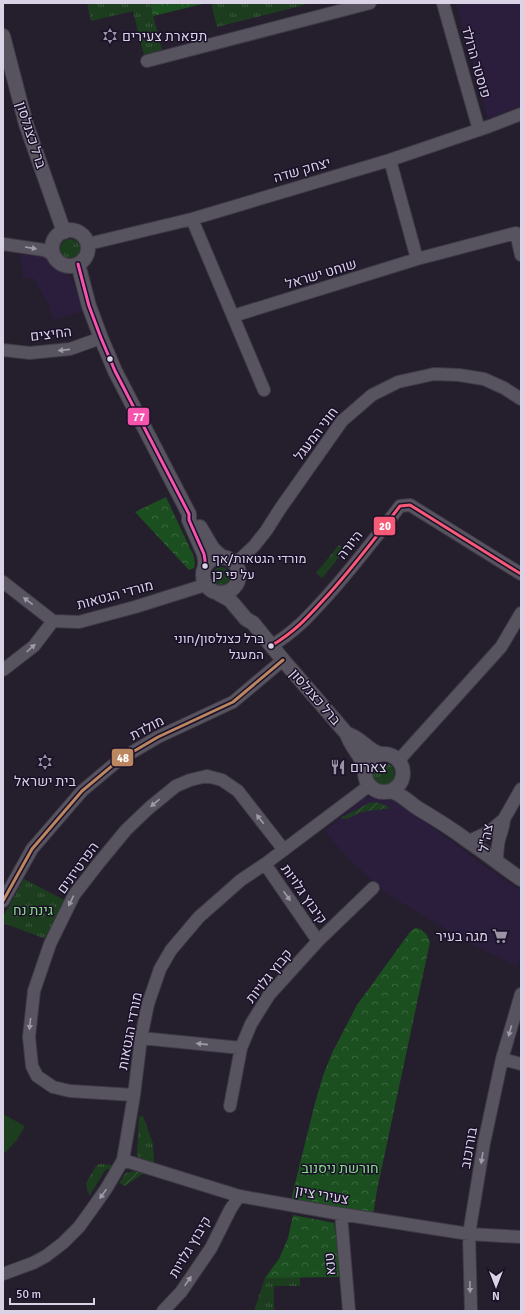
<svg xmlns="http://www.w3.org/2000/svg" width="524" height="1314" viewBox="0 0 524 1314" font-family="Signika,Heebo,sans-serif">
	<defs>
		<pattern id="grass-tufts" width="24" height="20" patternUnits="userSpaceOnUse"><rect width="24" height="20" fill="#1d3d1f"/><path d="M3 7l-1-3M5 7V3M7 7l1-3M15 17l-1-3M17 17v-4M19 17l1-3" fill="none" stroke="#3d583f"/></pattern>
		<pattern id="forest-crowns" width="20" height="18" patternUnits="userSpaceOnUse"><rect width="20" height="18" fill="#1b4f1f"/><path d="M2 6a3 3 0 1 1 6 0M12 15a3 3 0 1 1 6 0" fill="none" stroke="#3c673f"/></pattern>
		<pattern id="garden-furrows" width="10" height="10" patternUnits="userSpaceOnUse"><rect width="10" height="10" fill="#1d3d1f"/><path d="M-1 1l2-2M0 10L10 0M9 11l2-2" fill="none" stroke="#3d583f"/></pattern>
	</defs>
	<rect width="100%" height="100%" fill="#251f2d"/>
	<path fill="#2a1e3c" d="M 456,3 L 521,3 L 521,106 L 488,119 Z
		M 20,252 L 34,252 L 53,260 L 54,265 L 71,277 L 84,311 L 54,320 L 48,303 L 34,278 L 23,278 Z
		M 380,796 L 389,797 L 395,800 L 493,872 L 521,891 L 521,957 L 517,966 L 473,945 L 387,894 L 348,858 L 324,831 L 363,799 L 370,797 Z"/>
	<path fill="url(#grass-tufts)" d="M 87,3 L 150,3 L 162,50 L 144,55 L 133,11 L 91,21 Z
		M 211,3 L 304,3 L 305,5 L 217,27 Z
		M60 249a10 10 0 1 1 20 0a10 10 0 1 1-20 0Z
		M 339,545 L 345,550 L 322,578 L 316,573 Z
		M212 576a9 9 0 1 1 18 0a9 9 0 1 1-18 0Z
		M373 774a11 11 0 1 1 22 0a11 11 0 1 1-22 0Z
		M 24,879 L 66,901 L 46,939 L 3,923 L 3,917 Z
		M 141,1116 L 143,1116 L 153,1144 L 154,1161 L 153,1162 L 144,1162 L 139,1160 L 137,1154 L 139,1117 Z
		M 99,1164 L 104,1164 L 111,1165 L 113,1167 L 112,1169 L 107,1169 L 104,1172 L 90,1195 L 87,1190 L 86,1183 L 96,1166 Z
		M 300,1277 L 300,1286 L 274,1286 L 274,1311 L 254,1311 L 265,1278 Z"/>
	<path fill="url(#forest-crowns)" d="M 150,3 L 207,3 L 153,16 Z
		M 166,497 L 194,557 L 195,564 L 194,568 L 189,570 L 135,512 Z
		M 415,928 C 422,928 428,935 430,942 L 377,1190 L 373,1215 L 291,1200 L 315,1103 L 323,1076 L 332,1053 L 357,1005 L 410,932 Z
		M 293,1215 L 334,1223 L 342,1277 L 265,1278 L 279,1259 L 288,1238 Z"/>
	<path fill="url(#garden-furrows)" d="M 374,802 L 382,804 L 390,808 C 380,810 369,810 359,813 C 353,815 348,821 341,818 L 369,803 Z
		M 134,1171 L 144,1173 L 125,1186 L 119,1183 L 126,1173 Z"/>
	<path fill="#1d3d1f" d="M 3,1114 L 25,1126 L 17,1140 L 5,1153 L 3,1151 Z"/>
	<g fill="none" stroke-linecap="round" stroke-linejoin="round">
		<defs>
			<path id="minor" d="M 443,3 L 479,130
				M 147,61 L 370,3
				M 390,160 L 417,259
				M 192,219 L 264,390
				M 3,244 L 44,250 L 50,253 L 56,258
				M 88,244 L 192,219 L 390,160 L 490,126 L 521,114
				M 233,316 L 417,259 L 516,233 L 521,255
				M 3,350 L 30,353 L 70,349 L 101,338
				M 235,564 L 254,546 L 266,531 L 280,509 L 342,421 L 372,395 L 398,382 L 434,374 L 459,375 L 484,379 L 504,388 L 521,399
				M 3,582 L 53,621
				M 53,621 L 79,622 L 135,607 L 205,585
				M 271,646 C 296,631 309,616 328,595 C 354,566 377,536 400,506 L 410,505 L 521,574
				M 3,670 L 34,646 L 53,621
				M 398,761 L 501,647 L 521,613
				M 469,841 L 489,832 L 504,819
				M 497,862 C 497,853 497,845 500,836 C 502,830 504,825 504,819 L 521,789
				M 265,864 L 318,941
				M 3,901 L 32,849 L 82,791 L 119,760 L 158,737 L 233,702 L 283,660
				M 141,1038 L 241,1048
				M 502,1059 L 521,1064
				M 134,1095 L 70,1091 L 53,1087 L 37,1076 L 32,1066 L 29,1037 L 34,991 L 50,944 L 74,895 L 98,864 L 126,830 L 149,808 L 176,786 L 190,780 L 207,776 L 222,780 L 238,791 L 284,850
				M 230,1106 L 241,1048 L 251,1024 L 269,995 L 318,941 L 373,888
				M 123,1160 L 239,1196 L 341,1214 L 469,1234 L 521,1237
				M 341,1214 L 349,1311
				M 3,1274 L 33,1263 L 46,1256 L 63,1243 L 79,1227 L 92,1209 L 106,1189 L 123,1160 L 134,1095 L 141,1038 L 148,1004 L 160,969 L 171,950 L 199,917 L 241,880 L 265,864 L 370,785
				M 163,1311 L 181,1292 L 211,1248 L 230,1210 L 239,1196
				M 471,1311 L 469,1234 L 484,1143 L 502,1059 L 521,994"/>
			<path id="tertiary" d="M 3,36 L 26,124 L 64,232
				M52 248a18 18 0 1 1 36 0a18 18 0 1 1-36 0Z
				M 78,264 L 89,306 L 101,338 L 115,371 L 189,514 L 189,520 L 204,554 L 205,560 L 205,566
				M 200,527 L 213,549 L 222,557
				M203 575a18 18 0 1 1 36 0a18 18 0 1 1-36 0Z
				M 219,594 L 230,600 L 246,619 L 253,623 L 283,660 L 347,734 C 351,748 364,757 365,771
				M 347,734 C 361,737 367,751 381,754
				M365 773a19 19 0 1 1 38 0a19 19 0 1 1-38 0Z
				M 391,791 C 402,794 409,803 419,809 C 436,819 452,829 468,841 C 486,853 503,867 521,879"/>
		</defs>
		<use href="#minor" stroke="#3f3a47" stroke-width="14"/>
		<use href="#tertiary" stroke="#3f3a47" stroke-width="16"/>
		<use href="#minor" stroke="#58545f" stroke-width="12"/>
		<use href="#tertiary" stroke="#58545f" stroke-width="14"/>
		<defs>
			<path id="bus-1" d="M 78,264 L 89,306 L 101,338 L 115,371 L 189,514 L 189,520 L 204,554 L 205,560 L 205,566"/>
			<path id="bus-2" d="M 271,646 C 296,631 309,616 328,595 C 354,566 377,536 400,506 L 410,505 L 521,574"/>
			<path id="bus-3" d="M 3,901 L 32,849 L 82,791 L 119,760 L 158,737 L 233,702 L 283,660"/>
		</defs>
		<use href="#bus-1" stroke="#1a1029" stroke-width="6"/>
		<use href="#bus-2" stroke="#1a1029" stroke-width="6"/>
		<use href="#bus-3" stroke="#1a1029" stroke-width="6"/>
		<use href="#bus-1" stroke="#f653ac" stroke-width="3"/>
		<use href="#bus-2" stroke="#f75a77" stroke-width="3"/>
		<use href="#bus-3" stroke="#bb8660" stroke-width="3"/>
	</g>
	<defs><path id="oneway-solid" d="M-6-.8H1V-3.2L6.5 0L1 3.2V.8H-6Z"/></defs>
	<g fill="#9f9aa9">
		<use href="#oneway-solid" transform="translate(31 248) rotate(9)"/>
		<use href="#oneway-solid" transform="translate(64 350) rotate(174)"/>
		<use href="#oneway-solid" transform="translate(28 601) rotate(-142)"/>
		<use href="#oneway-solid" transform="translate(31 648) rotate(-42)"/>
		<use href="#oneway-solid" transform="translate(155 803) rotate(140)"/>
		<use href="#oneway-solid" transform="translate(260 819) rotate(-128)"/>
		<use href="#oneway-solid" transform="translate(287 896) rotate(55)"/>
		<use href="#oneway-solid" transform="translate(71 901) rotate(116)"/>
		<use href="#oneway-solid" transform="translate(30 1024) rotate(96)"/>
		<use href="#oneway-solid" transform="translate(510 1031) rotate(106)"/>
		<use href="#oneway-solid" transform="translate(202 1044) rotate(-174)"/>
		<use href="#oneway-solid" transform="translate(482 1158) rotate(99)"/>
		<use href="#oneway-solid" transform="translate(103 1194) rotate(125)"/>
		<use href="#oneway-solid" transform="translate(188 1281) rotate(-55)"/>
		<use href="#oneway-solid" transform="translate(470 1287) rotate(89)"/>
	</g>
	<defs>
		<symbol id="synagogue-bare" viewBox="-9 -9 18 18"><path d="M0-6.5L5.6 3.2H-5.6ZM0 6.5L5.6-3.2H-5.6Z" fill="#9a94a5" stroke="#1a1029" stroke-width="2.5" paint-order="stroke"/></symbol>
		<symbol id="restaurant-bare" viewBox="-9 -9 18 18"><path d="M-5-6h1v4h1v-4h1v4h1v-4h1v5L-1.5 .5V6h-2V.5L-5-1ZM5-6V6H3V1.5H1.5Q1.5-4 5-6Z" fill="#9a94a5" stroke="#1a1029" stroke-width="2.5" paint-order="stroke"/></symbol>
		<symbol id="supermarket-bare" viewBox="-9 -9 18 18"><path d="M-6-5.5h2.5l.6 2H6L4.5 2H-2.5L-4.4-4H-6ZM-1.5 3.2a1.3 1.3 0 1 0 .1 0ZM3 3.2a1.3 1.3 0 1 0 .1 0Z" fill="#9a94a5" stroke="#1a1029" stroke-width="2.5" paint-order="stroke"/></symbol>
	</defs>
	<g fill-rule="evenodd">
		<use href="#synagogue-bare" x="99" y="25" width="22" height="22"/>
		<use href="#synagogue-bare" x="34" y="751" width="22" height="22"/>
		<use href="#restaurant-bare" x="327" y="756" width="22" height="22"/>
		<use href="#supermarket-bare" x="489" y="925" width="22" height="22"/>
	</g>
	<g fill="#d9d3e5" stroke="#1a1029" stroke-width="1.5">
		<circle cx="110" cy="359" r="3.5"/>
		<circle cx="205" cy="566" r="3.5"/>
		<circle cx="271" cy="646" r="3.5"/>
	</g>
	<g text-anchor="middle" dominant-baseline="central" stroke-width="3" stroke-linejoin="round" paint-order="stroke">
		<g font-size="13" fill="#d9d3e5" stroke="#1a1029" text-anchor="start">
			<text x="212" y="559">מורדי הגטאות/אף<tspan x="212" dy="16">על פי כן</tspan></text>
			<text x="264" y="639" text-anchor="end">ברל כצנלסון/חוני<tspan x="264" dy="16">המעגל</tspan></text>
		</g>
		<g font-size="14" fill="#d9d3e5" stroke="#1a1029" text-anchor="start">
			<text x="122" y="36">תפארת צעירים</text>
			<text x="350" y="767">צארום</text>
			<text x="45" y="781" text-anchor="middle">בית ישראל</text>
			<text x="488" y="936" text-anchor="end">מגה בעיר</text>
		</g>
		<g font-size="14" fill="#d9d3e5" stroke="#1a1029">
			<text transform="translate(476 62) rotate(74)">פוסטר הרולד</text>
			<text transform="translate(31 135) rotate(72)">ברל כצנלסון</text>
			<text transform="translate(302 170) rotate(-16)">יצחק שדה</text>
			<text transform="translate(321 274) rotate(-17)">שוחט ישראל</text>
			<text transform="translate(51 334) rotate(-7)">החיצים</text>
			<text transform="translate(316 434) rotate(-53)">חוני המעגל</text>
			<text transform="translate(350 545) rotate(-52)">היורה</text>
			<text transform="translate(115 595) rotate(-15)">מורדי הגטאות</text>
			<text transform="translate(315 697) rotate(49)">ברל כצנלסון</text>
			<text transform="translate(147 728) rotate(-28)">מולדת</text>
			<text transform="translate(486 838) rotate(-80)">צה"ל</text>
			<text transform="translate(78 868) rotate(-54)">הפרטיזנים</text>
			<text transform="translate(304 894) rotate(55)">קיבוץ גלויות</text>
			<text transform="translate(269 976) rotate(-51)">קבוץ גלויות</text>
			<text transform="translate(130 1031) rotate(-79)">מורדי הגטאות</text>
			<text transform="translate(469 1148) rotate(-80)">בורוכוב</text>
			<text transform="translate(322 1195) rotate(10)">צעירי ציון</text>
			<text transform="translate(190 1247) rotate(-59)">קיבוץ גלויות</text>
			<text transform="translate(330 1264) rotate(-95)">טנא</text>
		</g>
		<g font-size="14" fill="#89db88" stroke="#1a1029">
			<text x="33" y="910">גינת נח</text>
			<text x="340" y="1168">חורשת ניסנוב</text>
		</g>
	</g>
	<g stroke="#1a1029" stroke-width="1.5">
		<rect x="127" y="407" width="23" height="19" rx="4" fill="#f653ac"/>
		<rect x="373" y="516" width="23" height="20" rx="4" fill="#f75a77"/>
		<rect x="111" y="748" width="23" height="19" rx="4" fill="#bb8660"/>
	</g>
	<g font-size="11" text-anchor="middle" font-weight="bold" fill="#fff">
		<text x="139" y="421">77</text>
		<text x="385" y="530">20</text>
		<text x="123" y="762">48</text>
	</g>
	<rect width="524" height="1314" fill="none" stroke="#d9d3e5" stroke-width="8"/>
	<g transform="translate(496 1286) rotate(180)" stroke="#1a1029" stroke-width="3" paint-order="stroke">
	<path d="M0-3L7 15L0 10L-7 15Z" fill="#d9d3e5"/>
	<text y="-6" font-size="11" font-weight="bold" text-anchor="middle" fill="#d9d3e5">N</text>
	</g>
	<path d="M10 1298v6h84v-6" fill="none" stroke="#d9d3e5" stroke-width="2"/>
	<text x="16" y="1298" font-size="12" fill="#d9d3e5" stroke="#1a1029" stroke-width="3" paint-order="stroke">50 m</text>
</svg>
